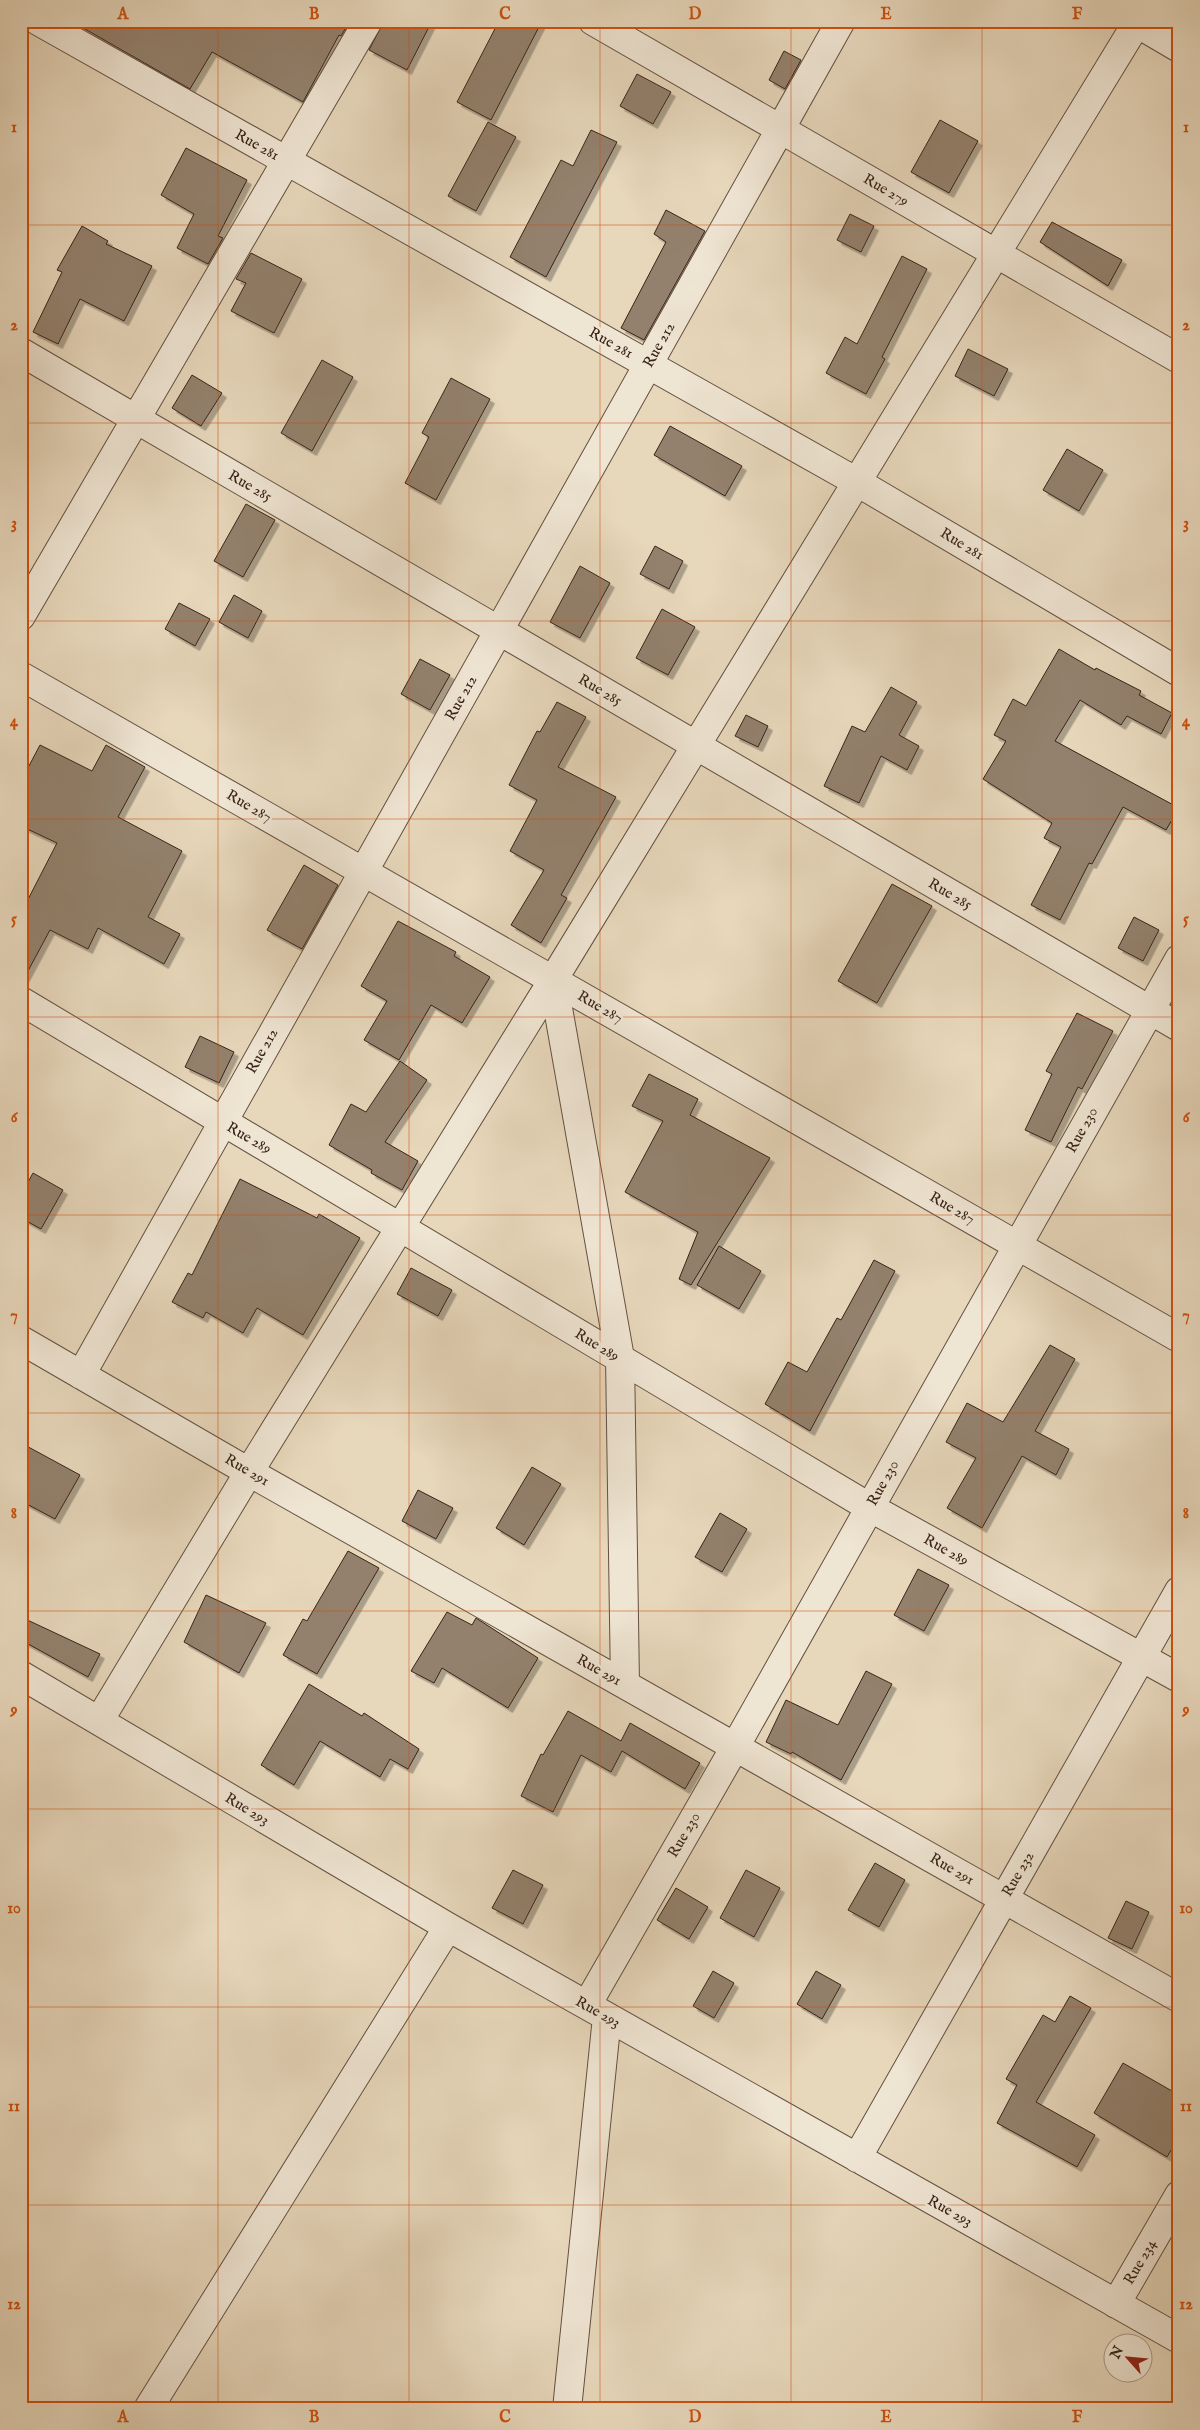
<svg xmlns="http://www.w3.org/2000/svg" width="1200" height="2430" viewBox="0 0 1200 2430" font-family="'IM FELL English',serif">
	<defs>
		<filter id="shadow"><feDropShadow dx="4.5" dy="4.5" stdDeviation="0" flood-color="#0004"/></filter>
	</defs>
	<rect width="100%" height="100%" fill="#e7d7bb"/>
	<filter id="stains"><feTurbulence type="fractalNoise" baseFrequency=".004" numOctaves="4"/><feColorMatrix values="0 0 0 0 .2 0 0 0 0 .09 0 0 0 0 .02 0 0 0 .5 -.17"/></filter>
	<radialGradient id="worn" r=".72"><stop offset=".6" stop-color="#630" stop-opacity="0"/><stop offset="1" stop-color="#630" stop-opacity=".3"/></radialGradient>
	<path fill="#93816d" stroke="#392318" filter="url(#shadow)" d="M 71,21 L 350,21 L 341,36 L 339,35 L 303,102 L 212,52 L 190,89 Z
		M 384,21 L 432,21 L 407,70 L 369,50 Z
		M 499,21 L 542,21 L 491,120 L 457,102 Z
		M 784,51 L 801,60 L 785,89 L 769,80 Z
		M 637,74 L 671,92 L 653,124 L 620,106 Z
		M 940,120 L 978,141 L 949,193 L 911,172 Z
		M 488,122 L 516,137 L 476,211 L 448,196 Z
		M 591,130 L 617,142 L 546,277 L 510,257 L 561,160 L 573,166 Z
		M 186,148 L 247,180 L 218,236 L 223,238 L 208,264 L 177,248 L 194,214 L 161,195 Z
		M 666,210 L 705,231 L 644,340 L 621,328 L 666,242 L 654,234 Z
		M 850,214 L 874,226 L 861,252 L 837,240 Z
		M 1052,222 L 1122,260 L 1108,286 L 1040,242 Z
		M 82,226 L 108,241 L 106,244 L 152,266 L 124,321 L 80,299 L 58,344 L 33,332 L 62,272 L 57,270 Z
		M 251,253 L 302,279 L 274,333 L 231,311 L 246,283 L 236,279 Z
		M 902,256 L 927,269 L 882,357 L 885,359 L 866,394 L 826,373 L 845,337 L 857,344 Z
		M 968,349 L 1008,369 L 994,396 L 955,376 Z
		M 322,360 L 353,377 L 312,451 L 281,433 Z
		M 192,375 L 222,393 L 201,426 L 172,408 Z
		M 451,378 L 490,399 L 436,500 L 405,483 L 429,437 L 422,433 Z
		M 670,426 L 742,466 L 725,496 L 654,455 Z
		M 1067,449 L 1103,470 L 1079,511 L 1043,490 Z
		M 246,504 L 275,520 L 243,577 L 214,561 Z
		M 655,546 L 683,561 L 669,589 L 640,574 Z
		M 580,566 L 610,583 L 580,638 L 550,622 Z
		M 234,595 L 262,611 L 248,638 L 219,622 Z
		M 179,603 L 210,619 L 195,646 L 165,629 Z
		M 662,609 L 695,627 L 668,675 L 636,658 Z
		M 1059,649 L 1095,670 L 1096,668 L 1141,691 L 1139,695 L 1172,713 L 1161,734 L 1127,716 L 1121,725 L 1080,700 L 1055,741 L 1179,808 L 1166,830 L 1123,807 L 1092,864 L 1089,863 L 1060,920 L 1031,905 L 1061,847 L 1044,838 L 1052,823 L 983,779 L 1006,741 L 994,735 L 1013,699 L 1026,706 Z
		M 420,659 L 450,675 L 430,710 L 401,694 Z
		M 891,687 L 917,702 L 899,735 L 919,746 L 907,770 L 881,756 L 859,803 L 824,786 L 852,726 L 865,732 Z
		M 557,702 L 586,717 L 558,767 L 616,797 L 561,895 L 567,898 L 541,943 L 511,925 L 544,870 L 510,851 L 537,800 L 509,785 L 537,731 L 540,732 Z
		M 746,715 L 768,726 L 758,747 L 735,736 Z
		M 40,745 L 92,771 L 106,745 L 145,767 L 118,817 L 182,851 L 148,917 L 180,934 L 164,964 L 98,928 L 88,949 L 50,930 L 21,984 L 21,913 L 57,843 L 21,826 L 21,781 Z
		M 304,865 L 338,885 L 302,949 L 267,930 Z
		M 892,884 L 932,906 L 877,1003 L 838,981 Z
		M 1134,917 L 1159,930 L 1143,961 L 1118,948 Z
		M 398,921 L 456,952 L 454,956 L 490,977 L 462,1023 L 431,1005 L 399,1060 L 364,1040 L 387,1001 L 361,986 Z
		M 1077,1013 L 1113,1031 L 1082,1089 L 1078,1087 L 1051,1142 L 1025,1130 L 1052,1074 L 1046,1071 Z
		M 200,1036 L 234,1052 L 219,1083 L 185,1067 Z
		M 400,1061 L 427,1080 L 385,1142 L 418,1161 L 402,1190 L 371,1173 L 372,1170 L 329,1145 L 351,1104 L 366,1112 Z
		M 649,1074 L 698,1099 L 690,1115 L 770,1158 L 691,1285 L 679,1279 L 698,1232 L 625,1192 L 663,1121 L 632,1106 Z
		M 33,1173 L 63,1190 L 41,1229 L 21,1218 L 21,1195 Z
		M 240,1179 L 317,1218 L 319,1214 L 360,1238 L 303,1335 L 257,1308 L 243,1333 L 206,1312 L 203,1318 L 172,1302 L 188,1273 L 192,1275 Z
		M 719,1246 L 761,1271 L 739,1309 L 697,1285 Z
		M 874,1260 L 895,1271 L 810,1431 L 765,1404 L 788,1362 L 807,1372 L 837,1318 L 841,1320 Z
		M 411,1268 L 452,1290 L 438,1316 L 397,1294 Z
		M 1050,1345 L 1075,1359 L 1035,1431 L 1069,1449 L 1056,1475 L 1022,1456 L 982,1528 L 947,1508 L 976,1458 L 946,1442 L 967,1403 L 1003,1422 Z
		M 21,1443 L 80,1475 L 55,1519 L 21,1501 Z
		M 532,1467 L 561,1484 L 524,1545 L 496,1528 Z
		M 418,1490 L 453,1508 L 436,1539 L 402,1521 Z
		M 720,1513 L 747,1529 L 722,1572 L 695,1557 Z
		M 348,1551 L 379,1568 L 317,1674 L 283,1655 L 303,1619 L 307,1621 Z
		M 918,1569 L 949,1585 L 924,1631 L 894,1615 Z
		M 206,1595 L 266,1623 L 239,1673 L 184,1642 Z
		M 447,1612 L 472,1625 L 476,1618 L 538,1658 L 508,1708 L 442,1668 L 434,1683 L 411,1671 Z
		M 21,1617 L 100,1654 L 88,1677 L 21,1640 Z
		M 866,1671 L 892,1684 L 841,1780 L 792,1752 L 791,1754 L 766,1742 L 786,1700 L 838,1725 Z
		M 309,1684 L 362,1716 L 364,1713 L 419,1749 L 408,1769 L 390,1759 L 380,1777 L 320,1741 L 294,1785 L 261,1765 Z
		M 568,1711 L 621,1741 L 630,1723 L 700,1763 L 685,1789 L 622,1751 L 611,1772 L 581,1755 L 553,1812 L 521,1796 L 541,1754 L 543,1755 Z
		M 875,1863 L 905,1880 L 879,1927 L 848,1910 Z
		M 513,1870 L 543,1885 L 523,1924 L 492,1908 Z
		M 746,1870 L 780,1888 L 754,1937 L 720,1918 Z
		M 676,1888 L 708,1907 L 689,1939 L 657,1920 Z
		M 1126,1901 L 1149,1912 L 1132,1949 L 1108,1938 Z
		M 713,1971 L 734,1983 L 714,2018 L 693,2006 Z
		M 816,1971 L 841,1985 L 822,2019 L 797,2004 Z
		M 1070,1996 L 1091,2008 L 1036,2102 L 1095,2135 L 1077,2167 L 997,2123 L 1017,2085 L 1006,2079 L 1043,2015 L 1055,2022 Z
		M 1123,2063 L 1179,2095 L 1179,2137 L 1167,2157 L 1094,2113 Z"/>
	<g fill="none" stroke-linecap="round" stroke-linejoin="round">
		<defs>
			<path id="street" d="M 38,21 L 857,482 L 1179,672
				M 593,21 L 1179,359
				M 1133,21 L 1179,48
				M 21,352 L 1179,1027
				M 21,616 L 368,21
				M 21,676 L 1179,1338
				M 553,980 L 620,1358 L 625,1684
				M 21,1001 L 869,1507 L 1179,1678
				M 21,1340 L 249,1472 L 1179,1998
				M 81,1375 L 841,21
				M 21,1675 L 448,1927 L 1179,2339
				M 99,1721 L 249,1472 L 553,980 L 1138,21
				M 587,2005 L 735,1747 L 1179,959
				M 857,2158 L 1179,1591
				M 1116,2304 L 1179,2195
				M 148,2409 L 448,1927
				M 567,2409 L 607,2017"/>
		</defs>
		<use href="#street" stroke="#645041" stroke-width="30"/>
		<use href="#street" stroke="#efe5d3" stroke-width="28"/>
	</g>
	<path fill="none" stroke="#ce510e" stroke-width="1" stroke-opacity="0.55" d="M 218,21 L 218,2409M 409,21 L 409,2409M 600,21 L 600,2409M 791,21 L 791,2409M 982,21 L 982,2409M 21,225 L 1179,225M 21,423 L 1179,423M 21,621 L 1179,621M 21,819 L 1179,819M 21,1017 L 1179,1017M 21,1215 L 1179,1215M 21,1413 L 1179,1413M 21,1611 L 1179,1611M 21,1809 L 1179,1809M 21,2007 L 1179,2007M 21,2205 L 1179,2205"/>
	<g text-anchor="middle" dominant-baseline="central" stroke-width="5" stroke-linejoin="round" paint-order="stroke">
		<g font-size="15" fill="#392318" stroke="#efe5d3">
			<text transform="translate(257 145) rotate(29)">Rue 281</text>
			<text transform="translate(886 190) rotate(30)">Rue 279</text>
			<text transform="translate(611 343) rotate(29)">Rue 281</text>
			<text transform="translate(659 345) rotate(-61)">Rue 212</text>
			<text transform="translate(250 486) rotate(30)">Rue 285</text>
			<text transform="translate(962 544) rotate(31)">Rue 281</text>
			<text transform="translate(600 690) rotate(30)">Rue 285</text>
			<text transform="translate(461 698) rotate(-61)">Rue 212</text>
			<text transform="translate(249 806) rotate(30)">Rue 287</text>
			<text transform="translate(950 894) rotate(30)">Rue 285</text>
			<text transform="translate(600 1007) rotate(30)">Rue 287</text>
			<text transform="translate(262 1051) rotate(-61)">Rue 212</text>
			<text transform="translate(1082 1130) rotate(-61)">Rue 230</text>
			<text transform="translate(249 1138) rotate(30)">Rue 289</text>
			<text transform="translate(952 1208) rotate(30)">Rue 287</text>
			<text transform="translate(597 1345) rotate(31)">Rue 289</text>
			<text transform="translate(247 1470) rotate(30)">Rue 291</text>
			<text transform="translate(883 1483) rotate(-61)">Rue 230</text>
			<text transform="translate(946 1550) rotate(29)">Rue 289</text>
			<text transform="translate(599 1670) rotate(29)">Rue 291</text>
			<text transform="translate(247 1809) rotate(31)">Rue 293</text>
			<text transform="translate(684 1835) rotate(-60)">Rue 230</text>
			<text transform="translate(952 1869) rotate(30)">Rue 291</text>
			<text transform="translate(1018 1874) rotate(-60)">Rue 232</text>
			<text transform="translate(598 2012) rotate(29)">Rue 293</text>
			<text transform="translate(950 2211) rotate(29)">Rue 293</text>
			<text transform="translate(1140 2262) rotate(-60)">Rue 234</text>
		</g>
	</g>
	<rect width="1200" height="2430" fill="none" stroke="#e7d7bb" stroke-width="55"/>
	<g transform="translate(1128 2358) rotate(297)"><circle r="24" fill="#efe5d3" stroke="#a69788"/>
	<path d="M0-4L9 19L0 12L-9 19Z" fill="#8f2418"/>
	<text y="-8" font-size="14" font-weight="bold" text-anchor="middle" fill="#392318">N</text>
	</g>
	<rect x="28" y="28" width="1144" height="2374" fill="none" stroke="#ce510e" stroke-width="2"/>
	<g font-size="16" text-anchor="middle" font-weight="bold" fill="#ce510e">
		<text x="123" y="19">A</text>
		<text x="314" y="19">B</text>
		<text x="505" y="19">C</text>
		<text x="695" y="19">D</text>
		<text x="886" y="19">E</text>
		<text x="1077" y="19">F</text>
		<text x="14" y="132">1</text>
		<text x="1186" y="132">1</text>
		<text x="14" y="330">2</text>
		<text x="1186" y="330">2</text>
		<text x="14" y="528">3</text>
		<text x="1186" y="528">3</text>
		<text x="14" y="726">4</text>
		<text x="1186" y="726">4</text>
		<text x="14" y="924">5</text>
		<text x="1186" y="924">5</text>
		<text x="14" y="1122">6</text>
		<text x="1186" y="1122">6</text>
		<text x="14" y="1320">7</text>
		<text x="1186" y="1320">7</text>
		<text x="14" y="1518">8</text>
		<text x="1186" y="1518">8</text>
		<text x="14" y="1715">9</text>
		<text x="1186" y="1715">9</text>
		<text x="14" y="1913">10</text>
		<text x="1186" y="1913">10</text>
		<text x="14" y="2111">11</text>
		<text x="1186" y="2111">11</text>
		<text x="14" y="2309">12</text>
		<text x="1186" y="2309">12</text>
		<text x="123" y="2422">A</text>
		<text x="314" y="2422">B</text>
		<text x="505" y="2422">C</text>
		<text x="695" y="2422">D</text>
		<text x="886" y="2422">E</text>
		<text x="1077" y="2422">F</text>
	</g>
	<rect width="100%" height="100%" filter="url(#stains)"/>
	<rect width="100%" height="100%" fill="url(#worn)"/>
</svg>
